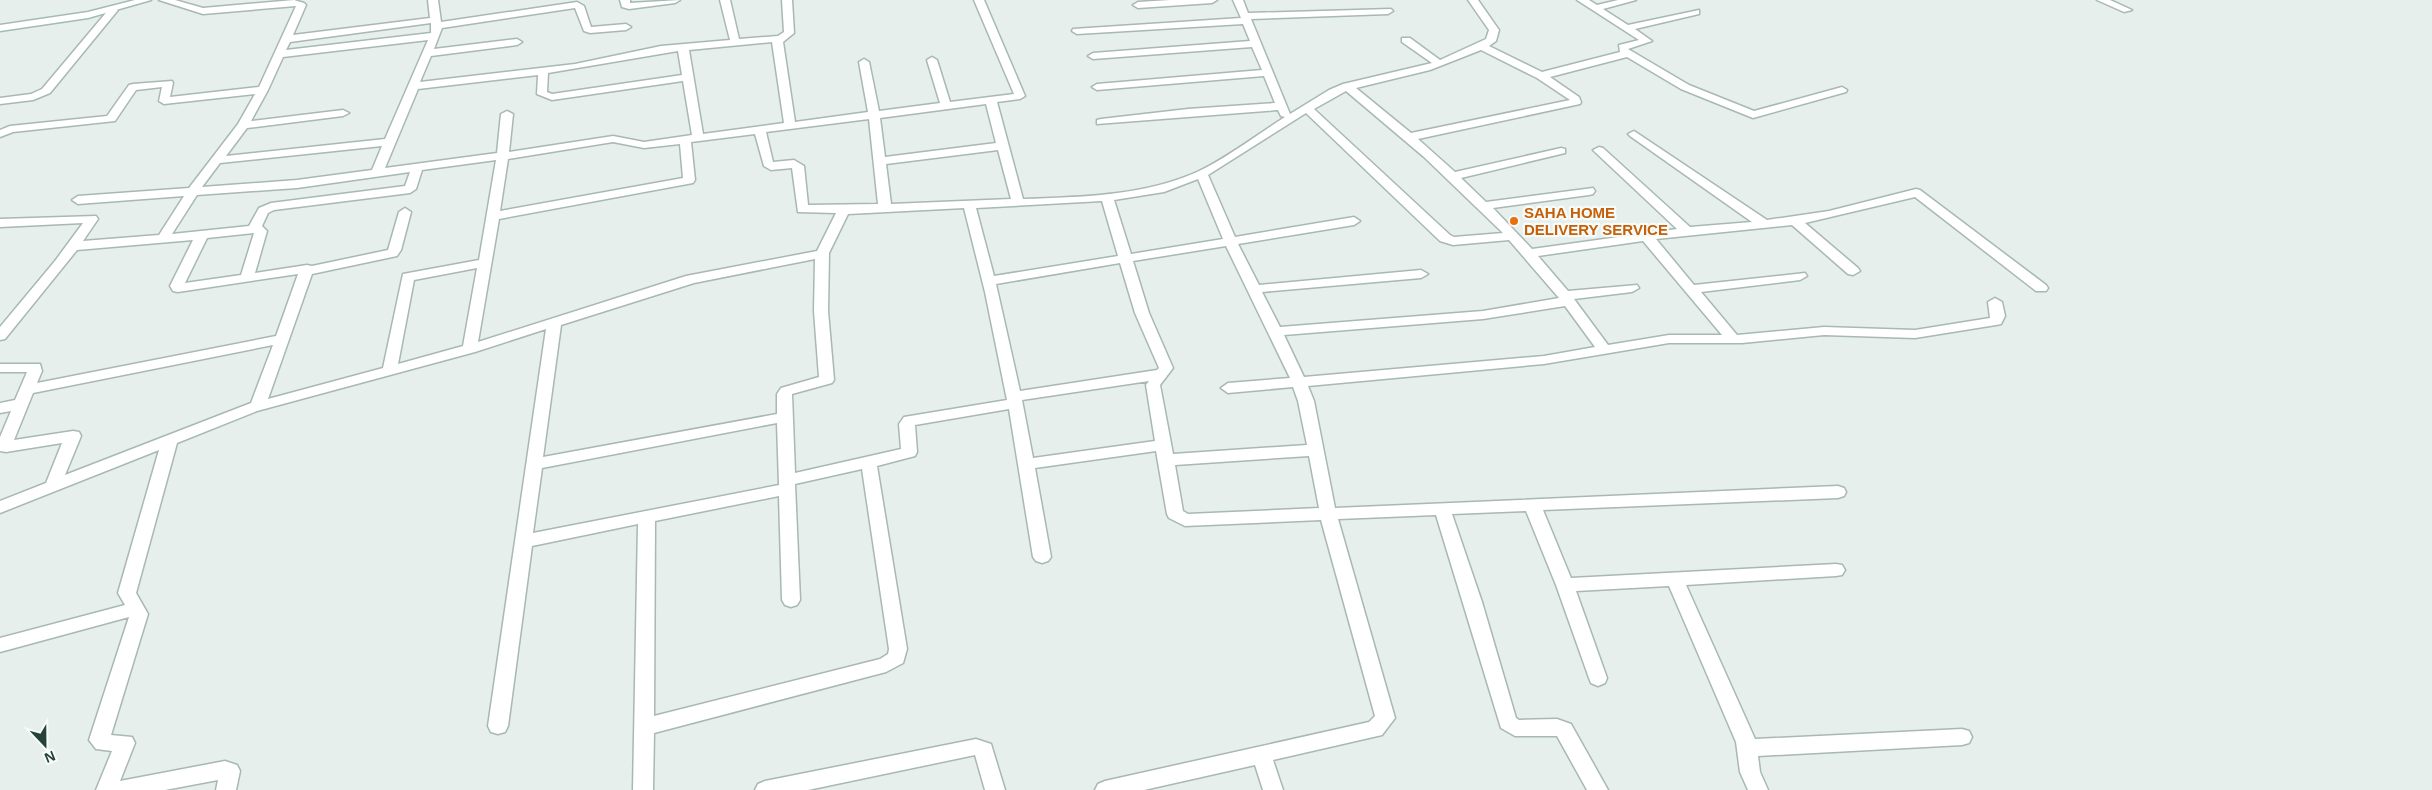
<svg xmlns="http://www.w3.org/2000/svg" width="2432" height="790" viewBox="0 0 2432 790" font-family="Helvetica,sans-serif">
	<rect width="100%" height="100%" fill="#e6efeb"/>
	<g fill="none" stroke-linecap="round" stroke-linejoin="round">
		<defs>
			<path id="street" d="M 159,0 L 175,0 L 203,8 L 294,0 L 304,3 L 306,5 L 293,35 L 430,18 L 428,0 L 438,0 L 441,22 L 577,2 L 584,6 L 591,27 L 626,24 L 631,27 L 626,30 L 590,33 L 584,31 L 575,8 L 442,28 L 434,49 L 517,39 L 522,42 L 517,45 L 431,56 L 420,82 L 575,64 L 661,46 L 730,40 L 720,0 L 730,0 L 739,39 L 778,36 L 784,32 L 782,0 L 792,0 L 794,33 L 783,42 L 795,122 L 868,112 L 859,62 L 864,59 L 869,62 L 879,111 L 940,103 L 927,60 L 932,57 L 937,60 L 950,102 L 1014,94 L 974,0 L 984,0 L 1025,96 L 1020,99 L 997,102 L 1023,199 C 1081,197 1143,196 1197,172 C 1224,160 1258,134 1285,117 L 1281,116 L 1278,110 L 1097,124 L 1097,120 L 1101,119 L 1188,109 L 1275,103 L 1264,76 L 1097,90 L 1092,87 L 1097,84 L 1262,70 L 1252,47 L 1093,59 L 1088,56 L 1093,53 L 1250,41 L 1243,24 L 1077,34 L 1072,31 L 1073,29 L 1241,18 L 1233,0 L 1243,0 L 1248,13 L 1391,9 L 1393,11 L 1388,14 L 1251,19 L 1290,114 L 1329,90 L 1343,84 L 1432,63 L 1402,42 L 1402,38 L 1410,38 L 1440,60 L 1486,39 L 1489,30 L 1468,0 L 1478,0 L 1499,30 L 1496,41 L 1489,46 L 1542,72 L 1620,52 L 1619,45 L 1639,40 L 1577,0 L 1589,0 L 1597,5 L 1618,0 L 1636,0 L 1603,9 L 1628,25 L 1699,10 L 1699,14 L 1635,29 L 1652,41 L 1628,49 L 1689,85 L 1754,111 L 1842,87 L 1847,90 L 1846,92 L 1753,118 L 1681,89 L 1627,57 L 1550,77 L 1579,97 L 1581,102 L 1580,104 L 1418,139 L 1455,172 L 1561,148 L 1565,149 L 1565,153 L 1461,178 L 1486,202 L 1593,188 L 1595,191 L 1593,194 L 1589,195 L 1493,208 L 1532,249 L 1677,229 L 1595,152 L 1593,150 L 1599,147 L 1603,148 L 1690,227 L 1752,222 L 1630,136 L 1628,134 L 1634,131 L 1767,220 L 1829,211 L 1916,189 L 1920,190 L 2046,285 L 2048,288 L 2046,291 L 2036,291 L 1915,197 L 1805,223 L 1858,268 L 1860,271 L 1853,275 L 1848,274 L 1792,225 L 1656,239 L 1694,285 L 1805,273 L 1807,276 L 1800,280 L 1701,292 L 1737,335 L 1824,327 L 1915,330 L 1990,318 L 1988,302 L 1995,298 L 2002,302 L 2005,316 L 2001,324 L 1996,325 L 1915,338 L 1824,335 L 1742,343 L 1669,343 L 1544,364 L 1308,386 L 1314,401 L 1335,508 L 1838,486 L 1844,488 L 1846,492 L 1844,496 L 1838,498 L 1543,510 L 1571,578 L 1836,564 L 1842,565 L 1845,570 L 1842,575 L 1836,576 L 1686,585 L 1755,739 L 1962,729 L 1969,731 L 1972,737 L 1969,743 L 1962,745 L 1758,756 L 1760,772 L 1768,790 L 1748,790 L 1740,772 L 1736,742 L 1669,586 L 1576,591 L 1607,678 L 1605,683 L 1598,686 L 1591,683 L 1589,678 L 1556,585 L 1526,511 L 1452,514 L 1482,602 L 1516,718 L 1519,720 L 1557,719 L 1571,724 L 1608,790 L 1587,790 L 1557,736 L 1515,736 L 1501,728 L 1436,515 L 1338,519 L 1395,718 L 1382,735 L 1273,760 L 1283,790 L 1263,790 L 1255,765 L 1144,790 L 1095,790 L 1098,784 L 1105,781 L 1369,722 L 1375,716 L 1321,520 L 1185,526 L 1169,518 L 1167,514 L 1156,451 L 1035,468 L 1051,557 L 1048,561 L 1042,563 L 1036,561 L 1033,557 L 1009,409 L 915,425 L 917,452 L 915,456 L 877,466 L 907,649 L 903,663 L 886,672 L 654,733 L 653,790 L 633,790 L 638,524 L 532,546 L 508,726 L 505,732 L 498,734 L 491,732 L 488,726 L 546,329 L 475,352 L 257,411 L 177,443 L 136,593 L 148,614 L 111,735 L 132,737 L 135,743 L 120,781 L 225,761 L 237,765 L 240,771 L 236,790 L 216,790 L 218,780 L 165,790 L 96,790 L 112,751 L 96,749 L 89,740 L 129,617 L 0,652 L 0,638 L 125,605 L 118,593 L 159,450 L 0,513 L 0,501 L 46,483 L 62,443 L 6,452 L 0,451 L 0,437 L 11,411 L 0,413 L 0,403 L 15,400 L 27,372 L 0,372 L 0,364 L 40,364 L 42,371 L 37,383 L 276,336 L 298,274 L 178,292 L 173,291 L 170,286 L 193,240 L 77,250 L 5,339 L 0,340 L 0,327 L 55,261 L 83,223 L 0,227 L 0,219 L 96,216 L 98,219 L 83,241 L 159,235 L 184,196 L 78,204 L 72,200 L 78,196 L 189,188 L 238,124 L 255,94 L 164,104 L 159,101 L 162,87 L 136,90 L 115,121 L 13,132 L 0,137 L 0,130 L 10,126 L 107,116 L 129,85 L 133,84 L 172,81 L 173,83 L 170,97 L 259,87 L 296,6 L 203,14 ZM 431,23 L 431,33 L 286,50 L 290,42 ZM 428,40 L 385,139 L 226,156 L 247,128 L 343,116 L 349,113 L 343,110 L 251,121 L 268,90 L 283,57 ZM 772,42 L 784,123 L 703,134 L 689,50 ZM 1481,50 L 1537,78 L 1570,100 L 1411,133 L 1356,88 L 1430,70 ZM 678,51 L 682,75 L 552,94 L 547,92 L 548,73 ZM 538,75 L 537,94 L 552,100 L 683,81 L 692,135 L 644,142 L 613,136 L 509,152 L 513,114 L 507,111 L 501,114 L 497,153 L 385,168 L 418,89 ZM 1346,91 L 1424,157 L 1503,233 L 1454,237 L 1450,235 L 1314,109 ZM 986,104 L 996,143 L 885,157 L 880,118 ZM 1306,113 L 1440,241 L 1453,245 L 1509,240 L 1559,298 L 1483,311 L 1280,327 L 1262,292 L 1421,278 L 1428,274 L 1421,270 L 1259,285 L 1238,244 L 1354,225 L 1360,221 L 1354,217 L 1235,237 L 1208,175 ZM 869,119 L 878,204 L 808,205 L 804,166 L 794,160 L 773,162 L 766,132 ZM 755,134 L 764,166 L 771,170 L 792,168 L 798,212 L 836,213 L 817,251 L 686,276 L 478,342 L 499,219 L 693,183 L 695,180 L 691,142 ZM 613,142 L 644,148 L 680,144 L 683,178 L 500,211 L 508,159 ZM 382,146 L 372,170 L 297,180 L 202,187 L 220,163 ZM 998,150 L 1011,199 L 891,204 L 886,164 ZM 496,160 L 479,260 L 403,274 L 383,368 L 268,399 L 312,274 L 397,256 L 401,250 L 411,212 L 405,208 L 399,212 L 388,250 L 312,266 L 307,265 L 255,273 L 267,231 L 262,226 L 268,213 L 274,210 L 410,193 L 416,189 L 422,170 ZM 410,172 L 405,186 L 271,203 L 259,208 L 249,226 L 172,234 L 197,195 L 297,188 ZM 1198,179 L 1223,239 L 1131,254 L 1114,200 L 1164,192 ZM 1102,201 L 1118,256 L 994,276 L 976,208 ZM 964,208 L 985,292 L 1007,400 L 904,417 L 899,424 L 901,449 L 795,473 L 792,394 L 832,383 L 834,380 L 828,311 L 829,253 L 848,214 ZM 254,233 L 241,275 L 185,283 L 207,238 ZM 1643,241 L 1722,335 L 1669,335 L 1608,345 L 1574,299 L 1632,292 L 1639,288 L 1637,285 L 1568,291 L 1538,256 ZM 1226,246 L 1290,378 L 1228,383 L 1221,388 L 1228,393 L 1293,387 L 1298,401 L 1307,445 L 1173,454 L 1160,385 L 1173,368 L 1149,313 L 1133,261 ZM 815,259 L 814,311 L 819,377 L 781,388 L 777,394 L 777,414 L 543,457 L 561,325 L 694,283 ZM 1120,263 L 1135,313 L 1159,368 L 1157,370 L 1020,391 L 996,284 ZM 477,268 L 463,346 L 398,364 L 414,280 ZM 1565,306 L 1595,347 L 1544,356 L 1304,377 L 1284,335 L 1483,319 ZM 273,345 L 251,403 L 65,475 L 81,436 L 79,432 L 73,431 L 14,440 L 33,393 ZM 1149,381 L 1146,385 L 1155,441 L 1033,458 L 1022,400 ZM 777,423 L 779,485 L 533,533 L 542,468 ZM 1309,456 L 1319,508 L 1188,514 L 1183,511 L 1175,465 ZM 862,469 L 889,649 L 888,654 L 880,659 L 654,716 L 655,521 L 779,496 L 782,600 L 785,605 L 791,607 L 797,605 L 800,600 L 795,484 Z
				M 620,0 L 630,0 L 630,3 L 680,0 L 675,3 L 629,9 L 622,7 Z
				M 1170,0 L 1217,0 L 1212,3 L 1138,8 L 1133,5 L 1138,2 Z
				M 2097,0 L 2110,0 L 2132,10 L 2124,12 Z
				M 110,8 L 118,10 L 50,93 L 33,100 L 0,104 L 0,98 L 31,94 L 42,89 Z
				M 976,739 L 991,744 L 1005,790 L 985,790 L 975,755 L 808,790 L 755,790 L 758,784 L 765,781 Z"/>
			<path id="secondary" d="M 135,0 L 151,0 L 88,18 L 0,31 L 0,25 L 88,12 Z"/>
		</defs>
		<use href="#street" stroke="#a8b8b2" stroke-width="3"/>
		<use href="#secondary" stroke="#a4bbb3" stroke-width="3"/>
		<use href="#street" fill="#fff" fill-rule="evenodd"/>
		<use href="#secondary" fill="#fff" fill-rule="evenodd"/>
	</g>
	<circle fill="#e8710a" stroke="#f7fbf9" stroke-width="2" cx="1514" cy="221" r="5"/>
	<g text-anchor="middle" dominant-baseline="central" stroke-width="4.5" stroke-linejoin="round" paint-order="stroke">
		<g font-size="15" font-weight="bold" fill="#c56008" stroke="#f7fbf9" text-anchor="start">
			<text x="1524" y="212">SAHA HOME<tspan x="1524" dy="17">DELIVERY SERVICE</tspan></text>
		</g>
	</g>
	<g transform="translate(45 745) rotate(158)" stroke="#f7fbf9" stroke-width="4" paint-order="stroke">
	<path d="M0-4L9 19L0 12L-9 19Z" fill="#24423a"/>
	<text y="-8" font-size="14" font-weight="bold" text-anchor="middle" fill="#24423a">N</text>
	</g>
</svg>
